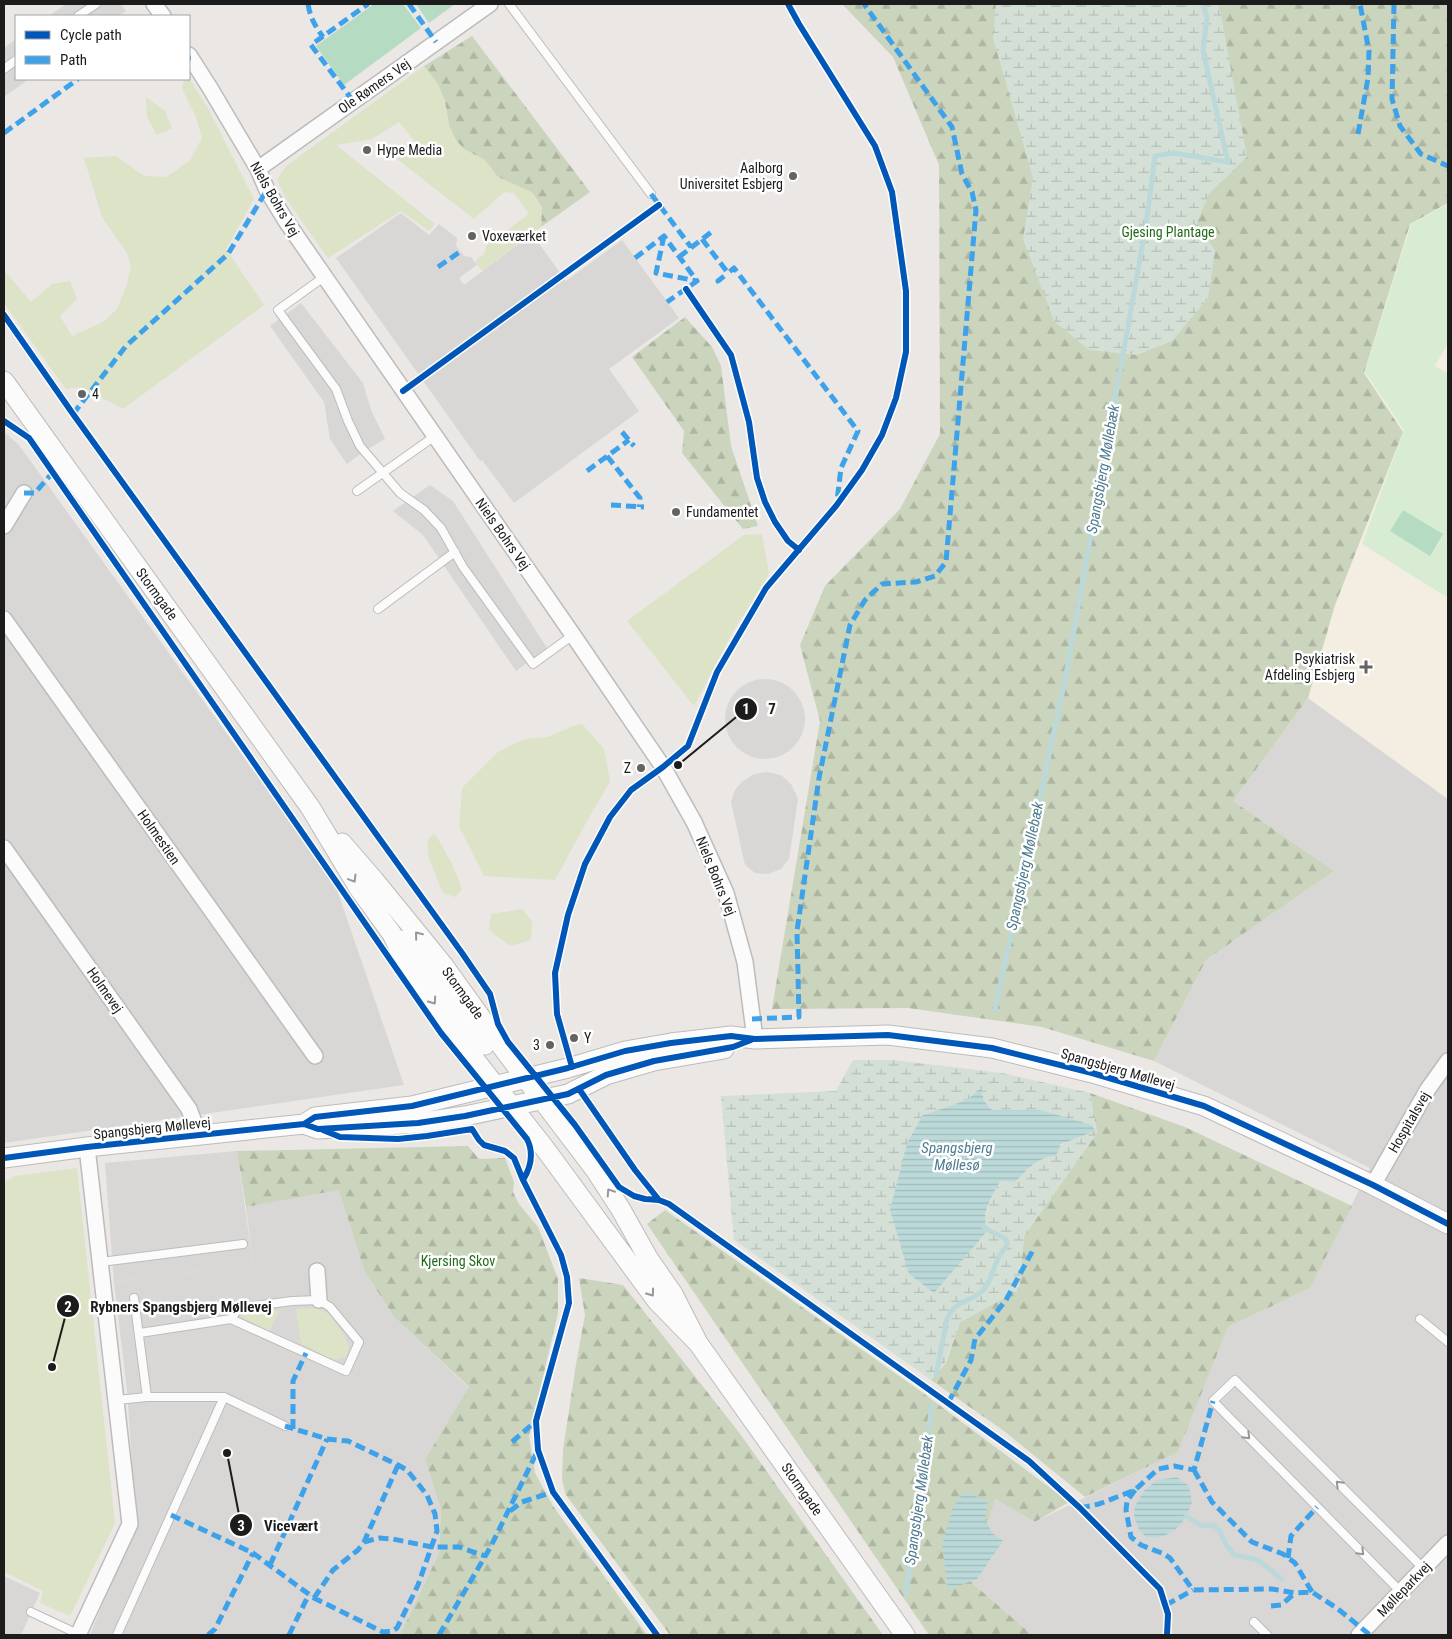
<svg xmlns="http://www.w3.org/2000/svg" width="1452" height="1639" viewBox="0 0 1452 1639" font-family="'Roboto Condensed',sans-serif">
	<defs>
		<pattern id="forest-firs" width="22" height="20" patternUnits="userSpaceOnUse" patternTransform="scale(1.25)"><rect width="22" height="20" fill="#cbd5bd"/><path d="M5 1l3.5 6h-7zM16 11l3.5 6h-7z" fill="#aeb6a2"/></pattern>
		<pattern id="wetland-marsh" width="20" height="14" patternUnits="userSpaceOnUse" patternTransform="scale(1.25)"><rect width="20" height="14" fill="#d4dfd6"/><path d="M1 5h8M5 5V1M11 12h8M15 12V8" fill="none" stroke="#b5bfb7"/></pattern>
		<pattern id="water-rules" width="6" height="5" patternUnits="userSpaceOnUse" patternTransform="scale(1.25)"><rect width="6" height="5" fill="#bcd9d9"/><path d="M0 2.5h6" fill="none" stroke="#a1baba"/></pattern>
	</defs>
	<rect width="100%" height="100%" fill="#eae7e5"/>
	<path fill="#d9d7d6" d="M 4,432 L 19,445 L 335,884 L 404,1085 L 4,1143 Z
		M 1308,698 L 1448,799 L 1448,1635 L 1032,1635 L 970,1581 L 995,1499 L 1035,1522 L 1178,1452 L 1228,1327 L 1310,1288 L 1370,1168 L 1154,1061 L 1206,960 L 1334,871 L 1233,801 Z
		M 339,1189 L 364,1270 L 394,1317 L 469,1388 L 425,1459 L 441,1510 L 439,1553 L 400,1635 L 90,1635 L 136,1523 L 127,1390 L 114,1282 L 253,1264 L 246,1207 Z"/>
	<path fill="#f3eee1" d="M 1448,203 L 1448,799 L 1308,698 L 1335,605 L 1403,432 L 1364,373 L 1410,224 Z"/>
	<path fill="#d8d7d6" d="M 66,4 L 121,4 L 126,11 L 118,16 L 49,16 Z
		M 16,39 L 16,79 L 29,79 L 4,97 L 4,48 Z
		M 401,213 L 429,235 L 439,224 L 457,238 L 456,246 L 464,256 L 471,257 L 477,265 L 459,278 L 464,285 L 532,234 L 566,281 L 622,240 L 679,318 L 609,369 L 639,411 L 514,503 L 482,460 L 480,461 L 336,258 Z
		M 301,303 L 363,383 L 371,410 L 385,439 L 366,450 L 347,464 L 330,439 L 324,402 L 270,326 Z
		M 430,485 L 453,501 L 547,648 L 516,671 L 423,535 L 393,511 Z
		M725 719a40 40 0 1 1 80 0a40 40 0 1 1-80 0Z
		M 767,772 L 781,775 L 791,784 L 798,799 L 789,859 L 781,869 L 768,874 L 755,873 L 745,865 L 731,802 L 735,790 L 742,782 L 754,774 Z
		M 1448,1001 L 1448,1021 L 1406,1071 L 1366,1138 L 1338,1124 L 1353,1095 L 1339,1078 L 1402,1004 Z
		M 237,1151 L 253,1264 L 114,1282 L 105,1163 Z
		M 154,1281 L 161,1336 L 230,1327 L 262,1343 L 256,1355 L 225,1339 L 159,1348 L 162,1380 L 129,1384 L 116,1286 Z
		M 1409,1317 L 1448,1351 L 1448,1366 L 1401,1326 Z
		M 231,1373 L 303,1407 L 284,1447 L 212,1413 Z
		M 1250,1379 L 1419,1554 L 1378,1594 L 1208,1419 Z
		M 4,1576 L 40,1593 L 21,1635 L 4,1635 Z
		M 1252,1596 L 1260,1604 L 1266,1598 L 1289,1620 L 1310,1600 L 1339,1630 L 1334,1635 L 1212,1635 Z
		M 118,1617 L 156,1635 L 109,1635 Z"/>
	<path fill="#dce3c7" d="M 424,66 L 438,84 L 445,101 L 449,125 L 464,149 L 485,160 L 498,177 L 533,193 L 542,207 L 541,227 L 482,271 L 475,261 L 484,254 L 487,245 L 529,214 L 514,193 L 504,192 L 474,219 L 397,159 L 416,143 L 399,122 L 372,139 L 336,145 L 435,224 L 429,231 L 401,211 L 328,258 L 287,200 L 277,180 L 286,166 Z
		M 189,78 L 209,110 L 254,199 L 226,249 L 264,305 L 123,409 L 81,387 L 66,389 L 4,303 L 4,270 L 31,302 L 52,284 L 70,281 L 77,299 L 60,316 L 72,336 L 103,322 L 117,309 L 126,287 L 131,267 L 127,253 L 102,217 L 84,158 L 116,156 L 144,176 L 167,177 L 190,160 L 202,138 L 196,117 L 182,89 L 184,79 Z
		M 146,97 L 165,111 L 172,128 L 157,135 L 147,117 Z
		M 762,534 L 769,574 L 732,633 L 694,706 L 627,621 L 744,535 Z
		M 582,724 L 604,749 L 610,782 C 590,814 573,847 555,880 L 484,876 L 459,826 L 462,788 L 498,752 L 525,739 L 548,737 L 573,726 Z
		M 434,833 C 446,851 456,870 462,890 L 455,897 L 443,893 L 429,859 L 427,841 Z
		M 522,909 L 532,921 L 531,940 L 510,946 L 489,930 L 491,914 Z
		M 77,1168 L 115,1523 L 70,1616 L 40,1603 L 43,1591 L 4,1572 L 4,1182 L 15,1176 Z
		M 318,1308 L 329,1314 L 343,1333 L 349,1347 L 346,1357 L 332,1360 L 301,1343 L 296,1309 Z
		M 280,1310 L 269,1331 L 243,1318 L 243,1315 Z"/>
	<path fill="url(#forest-firs)" d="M 842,4 L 1448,4 L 1448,203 L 1410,224 L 1364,373 L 1403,432 L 1335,605 L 1308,698 L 1233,801 L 1334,871 L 1206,960 L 1154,1061 L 1042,1027 L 908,1008 L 772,1009 L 820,721 L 800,645 L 825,586 L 900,509 L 940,434 L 939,165 L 893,57 Z
		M 472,36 L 590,192 L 541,227 L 542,207 L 533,193 L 498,177 L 485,160 L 464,149 L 456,140 L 449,125 L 445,101 L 438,84 L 424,66 Z
		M 685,317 L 712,347 L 721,366 L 731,446 L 758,526 L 743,529 L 682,453 L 684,431 L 632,357 Z
		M 1090,1093 L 1185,1127 L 1352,1206 L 1310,1288 L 1228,1327 L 1178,1452 L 1085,1497 L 1004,1431 L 931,1380 L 946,1363 L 960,1322 L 1019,1290 L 1024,1236 L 1097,1133 Z
		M 468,1146 L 479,1159 L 505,1158 L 514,1182 L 513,1192 L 519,1204 L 538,1227 L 558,1279 L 558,1313 L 529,1436 L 535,1473 L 553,1506 L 647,1635 L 400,1635 L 439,1553 L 441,1510 L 425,1459 L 469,1387 L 394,1317 L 364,1270 L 339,1190 L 246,1207 L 237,1151 Z
		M 665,1210 L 923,1393 L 1069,1502 L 1035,1522 L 995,1499 L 970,1581 L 1032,1635 L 929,1635 L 647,1224 Z
		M 579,1278 L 623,1285 L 738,1431 L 883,1635 L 670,1635 L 566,1495 L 562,1480 L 563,1450 L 576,1364 L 585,1315 Z"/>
	<path fill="url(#wetland-marsh)" fill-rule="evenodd" d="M 996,4 L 1219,4 L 1247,157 L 1209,194 L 1197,222 L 1215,251 L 1208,298 L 1172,341 L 1137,355 L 1089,350 L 1054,321 L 1023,239 L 1033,178 L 993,38 Z
		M 853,1060 L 894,1060 L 1002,1073 L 1090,1093 L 1097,1133 L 1024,1236 L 1019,1290 L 960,1322 L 945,1363 L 931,1380 L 734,1240 L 721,1096 L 836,1091 ZM 967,1100 L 984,1101 L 992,1110 L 1040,1110 L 1069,1140 L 1038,1161 L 1015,1182 L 1000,1181 C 992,1195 987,1208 984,1224 L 923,1115 Z"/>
	<path fill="#d8ecd3" d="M 1448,204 L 1448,343 L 1435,366 L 1448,374 L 1448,598 L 1362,544 L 1404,430 L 1365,372 L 1411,224 Z"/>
	<path fill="#b5dbc3" d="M 374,4 L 403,4 L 421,28 L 344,85 L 316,46 Z
		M 416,4 L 455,4 L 429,23 Z
		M 1403,510 L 1443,534 L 1430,556 L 1390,531 Z"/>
	<path fill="url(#water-rules)" d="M 981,1088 L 984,1101 L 992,1110 L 1040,1110 L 1092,1125 L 1095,1131 L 1061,1144 L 1056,1156 C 1038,1156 1028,1170 1015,1182 L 1000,1181 C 993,1195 979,1216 988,1230 L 934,1293 L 909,1274 L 890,1210 L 907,1143 L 923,1115 L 967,1100 Z
		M 1177,1477 L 1189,1486 L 1192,1503 L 1185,1519 L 1175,1530 L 1166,1535 L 1155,1538 L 1146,1537 L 1139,1530 L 1134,1517 L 1135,1506 L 1144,1491 L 1157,1480 Z
		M 964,1492 L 988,1501 L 985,1519 L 992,1533 L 1003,1541 L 977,1579 L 948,1590 L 942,1545 L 953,1507 Z"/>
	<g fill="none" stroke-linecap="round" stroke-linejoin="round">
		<path stroke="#bcd9d9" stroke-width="5" d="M 995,1010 L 1066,675 L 1146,225 L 1155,156 L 1174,153 L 1228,162 L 1203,51 L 1207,17 L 1203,4
			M 936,1375 L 947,1319 C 955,1301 965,1304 980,1293 C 990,1285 993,1270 998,1258 C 1001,1253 1004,1249 1007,1245 L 1006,1239 L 988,1230 L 983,1226
			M 1186,1516 L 1202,1526 L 1214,1525 L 1220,1531 L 1225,1543 L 1234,1555 L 1258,1560 L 1282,1579
			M 906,1594 L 932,1405"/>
		<defs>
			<path id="service" d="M 509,4 L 651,194
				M 78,16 L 96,4
				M 4,69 L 16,60
				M 324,277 L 278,310 L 336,389 L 348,421 L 360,446 L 400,493 L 424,510 L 441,528 L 463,567 L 533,664 L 573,635
				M 357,491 L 435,436
				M 378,609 L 455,552
				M 101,1262 L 243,1244
				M 134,1298 L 147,1397
				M 1420,1319 L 1448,1342
				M 140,1333 L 231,1319 L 346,1371 L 359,1342 L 330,1307 L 319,1300 L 292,1301 L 239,1308 L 231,1319
				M 117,1400 L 147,1397 L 224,1397 L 285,1426
				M 1401,1592 L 1213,1401 L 1235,1380 L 1423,1568
				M 31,1612 L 78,1634
				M 1254,1622 L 1267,1635
				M 117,1635 L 224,1397"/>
			<path id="minor" d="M 154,4 L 163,16
				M 189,55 L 210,88 L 258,169 L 267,190 L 286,221 L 573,635 L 663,767 L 694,822 L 726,893 L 745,962 L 755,1039
				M 258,169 L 490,4
				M 4,526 L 24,493
				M 4,619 L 315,1056
				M 4,848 L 189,1109 L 199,1135
				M 1373,1185 L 1428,1089 L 1448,1061
				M 317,1271 L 319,1300
				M 78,1635 L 130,1524 L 87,1147
				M 1359,1635 L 1448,1543"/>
			<path id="tertiary" d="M 4,381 L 310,807 L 360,890 L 392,934 L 405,961 L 464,1046 L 543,1146 L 657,1301 L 698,1343
				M 342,843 L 374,880 L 444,966 L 505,1051 L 596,1171 L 620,1208 L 648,1258 L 673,1294 L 698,1343 L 905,1635
				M 400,940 L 417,953 L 485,1045
				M 304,1124 L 315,1117 L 412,1106 L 568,1068 L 625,1051 L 671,1043 L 731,1036 L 755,1039 L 888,1035 L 992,1048 L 1092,1073 L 1204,1106 L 1373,1185 L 1448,1224
				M 4,1158 L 87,1147 L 304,1124 L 318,1129 L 418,1123 L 465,1116 L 568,1094 L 606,1075 L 654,1061 L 724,1049"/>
		</defs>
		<use href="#service" stroke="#bdbcbb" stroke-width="10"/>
		<use href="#minor" stroke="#bdbcbb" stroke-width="18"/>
		<use href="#tertiary" stroke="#bdbcbb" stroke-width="21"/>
		<use href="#service" stroke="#fcfbfb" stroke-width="8"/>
		<use href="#minor" stroke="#fcfbfb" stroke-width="15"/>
		<use href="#tertiary" stroke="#fcfbfb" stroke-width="19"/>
		<path stroke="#3da2ea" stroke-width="5" stroke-dasharray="10 5" stroke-linecap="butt" d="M 308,4 C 310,17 315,26 323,37
			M 409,4 L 436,42
			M 1394,4 L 1392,99 L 1400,126 L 1421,154 L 1448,166
			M 189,58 L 191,58
			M 353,101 L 311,45 L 368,4
			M 4,133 L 78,79
			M 1358,134 L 1368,78 L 1369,51 L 1360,4
			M 651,194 L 691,247
			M 664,236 L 656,273 L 697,281
			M 702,239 L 728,273 L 734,268 L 858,431 L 841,468 L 837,501
			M 679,257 L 714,230
			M 635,258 L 664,236 L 697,281 L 667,302
			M 438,267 L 461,251
			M 719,283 L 718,281 L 728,273
			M 73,414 L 126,346 L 228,254 L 267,190
			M 622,432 L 634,446
			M 607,456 L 640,498 L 639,507
			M 587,471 L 629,440
			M 24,493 L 35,493 L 53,472
			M 611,505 L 644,507
			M 752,1019 L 799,1017 L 797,931 L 819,778 L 850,625 L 865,600 L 882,584 L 916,582 L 935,576 L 946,562 L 976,210 L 972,192 L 962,174 L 952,127 L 864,4
			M 948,1403 L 971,1360 L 975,1339 L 1006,1300 L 1033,1250
			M 293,1429 L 293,1381 L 306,1353
			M 512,1442 L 536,1421
			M 1194,1470 L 1212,1502 L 1252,1542 L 1283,1554 L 1295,1563 L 1312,1592
			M 1135,1490 L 1127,1501 L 1126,1510 L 1131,1537 L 1141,1545 L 1164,1554 L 1170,1558 L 1193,1590 L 1272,1589 L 1295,1593 L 1312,1592 L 1338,1609 L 1370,1635
			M 1080,1508 L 1099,1504 L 1135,1490 L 1158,1469 L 1174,1466 L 1194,1470 L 1213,1401
			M 510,1511 L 522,1502 L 553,1492
			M 171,1515 L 253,1553 L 314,1598 L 383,1632 L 392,1631 L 397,1628 L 418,1585 L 437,1531 L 435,1514 L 427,1495 L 407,1470 L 398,1465 L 348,1441 L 327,1439 L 285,1426
			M 364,1542 L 379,1538 L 393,1539 L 432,1547 L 459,1547 L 485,1556
			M 1288,1558 L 1291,1536 L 1317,1507
			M 270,1565 L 327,1439
			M 314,1598 L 333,1570 L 358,1550 L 364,1542 L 398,1465
			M 1166,1605 L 1193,1590
			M 1271,1606 L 1281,1605 L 1295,1593
			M 208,1635 L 215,1629 L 253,1553
			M 289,1635 L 309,1594
			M 439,1635 L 490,1548 L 538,1450"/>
		<defs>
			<path id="cycleway" d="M 686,289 L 731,355 L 749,422 L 757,478 L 765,502 L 775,522 L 788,541 L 799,550
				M 4,315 L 73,414 L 462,953 L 490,994 L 498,1024 L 508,1042 L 575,1125 L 619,1187 L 634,1196 L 645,1199 L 659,1200 L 669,1204 L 1029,1461 L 1080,1508 L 1160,1589 L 1168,1614 L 1167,1635
				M 403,391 L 659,205
				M 4,421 L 29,438 L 441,1033 L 527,1139 C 534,1153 531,1167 523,1180 L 561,1255 L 567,1277 L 569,1303 L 536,1421 L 538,1450 L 553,1492 L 657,1635
				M 572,1067 L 557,1014 L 555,973 L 568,915 L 585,864 L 610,817 L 631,790 L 663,767 L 688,746 L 717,672 L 766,588 L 836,506 L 862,470 L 882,435 L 896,398 L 906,352 L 906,291 L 892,192 L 875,146 L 799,24 L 788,4
				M 579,1089 L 635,1170 L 659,1200
				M 304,1124 L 315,1117 L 412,1106 L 568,1068 L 625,1051 L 671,1043 L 731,1036 L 755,1039 L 888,1035 L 992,1048 L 1092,1073 L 1204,1106 L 1373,1185 L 1448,1224
				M 323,1130 L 340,1137 L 398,1139 L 427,1136 L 472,1129 L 479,1140 L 484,1145 L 505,1151 L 514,1158 L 523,1180
				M 4,1158 L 87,1147 L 304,1124 L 318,1129 L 418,1123 L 465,1116 L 568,1094 L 606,1075 L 654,1061 L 733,1047 L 751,1040"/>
		</defs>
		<use href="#cycleway" stroke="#fff" stroke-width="9"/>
		<use href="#cycleway" stroke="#0057b8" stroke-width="6"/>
	</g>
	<defs><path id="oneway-chevron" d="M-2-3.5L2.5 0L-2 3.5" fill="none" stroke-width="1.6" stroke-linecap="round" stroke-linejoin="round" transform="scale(1.25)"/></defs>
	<g stroke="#979797">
		<use href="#oneway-chevron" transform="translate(353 879) rotate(59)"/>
		<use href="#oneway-chevron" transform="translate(418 935) rotate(-129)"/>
		<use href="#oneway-chevron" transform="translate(433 1001) rotate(55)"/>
		<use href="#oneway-chevron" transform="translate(610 1192) rotate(-123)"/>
		<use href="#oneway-chevron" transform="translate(651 1293) rotate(54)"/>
		<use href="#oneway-chevron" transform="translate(1247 1436) rotate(45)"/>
		<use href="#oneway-chevron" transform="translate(1339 1484) rotate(-135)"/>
		<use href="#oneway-chevron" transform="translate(1361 1552) rotate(45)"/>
	</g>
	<g fill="#646362" stroke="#fff" stroke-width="2">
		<circle cx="367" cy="150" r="5"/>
		<circle cx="793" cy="176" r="5"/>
		<circle cx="472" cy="236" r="5"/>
		<circle cx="82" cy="394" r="5"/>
		<circle cx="676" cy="512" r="5"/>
		<path d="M1363.5 659.5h5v5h5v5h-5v5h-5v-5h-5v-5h5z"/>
		<circle cx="641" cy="768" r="5"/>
		<circle cx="574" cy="1038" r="5"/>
		<circle cx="550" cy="1045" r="5"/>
	</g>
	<g text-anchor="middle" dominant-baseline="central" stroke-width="5" stroke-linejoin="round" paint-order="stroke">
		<g font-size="14" fill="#1c1c1c" stroke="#fff">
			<text transform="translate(374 86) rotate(-35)">Ole Rømers Vej</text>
			<text transform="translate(275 199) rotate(60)">Niels Bohrs Vej</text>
			<text transform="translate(503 534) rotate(55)">Niels Bohrs Vej</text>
			<text transform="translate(157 594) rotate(54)">Stormgade</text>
			<text transform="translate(159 837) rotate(55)">Holmestien</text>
			<text transform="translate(716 876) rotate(68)">Niels Bohrs Vej</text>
			<text transform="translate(105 990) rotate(55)">Holmevej</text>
			<text transform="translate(463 993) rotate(54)">Stormgade</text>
			<text transform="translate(1118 1069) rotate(16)">Spangsbjerg Møllevej</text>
			<text transform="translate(1409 1122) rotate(-60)">Hospitalsvej</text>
			<text transform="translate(152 1128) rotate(-6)">Spangsbjerg Møllevej</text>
			<text transform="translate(802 1489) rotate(55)">Stormgade</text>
			<text transform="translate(1404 1589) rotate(-46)">Mølleparkvej</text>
		</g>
		<g font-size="14" fill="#1c1c1c" stroke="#fff" text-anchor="start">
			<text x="377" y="150">Hype Media</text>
			<text x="783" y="168" text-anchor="end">Aalborg<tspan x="783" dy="16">Universitet Esbjerg</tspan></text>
			<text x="482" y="236">Voxeværket</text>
			<text x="92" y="394">4</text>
			<text x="686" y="512">Fundamentet</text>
			<text x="1355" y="659" text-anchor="end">Psykiatrisk<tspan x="1355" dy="16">Afdeling Esbjerg</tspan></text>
			<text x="631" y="768" text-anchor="end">Z</text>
			<text x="584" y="1038">Y</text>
			<text x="540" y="1045" text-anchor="end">3</text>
		</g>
		<g font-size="14" fill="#226b19" stroke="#fff">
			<text x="1168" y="232">Gjesing Plantage</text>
			<text x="458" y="1261">Kjersing Skov</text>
		</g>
		<g font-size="15" font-style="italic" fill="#4e7c90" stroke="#fff">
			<text transform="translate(1103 469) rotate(-80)">Spangsbjerg Møllebæk</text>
			<text transform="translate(1025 866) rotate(-78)">Spangsbjerg Møllebæk</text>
			<text x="957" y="1148">Spangsbjerg<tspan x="957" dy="17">Møllesø</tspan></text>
			<text transform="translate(919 1500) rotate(-82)">Spangsbjerg Møllebæk</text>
		</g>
	</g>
	<path fill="none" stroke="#1c1c1c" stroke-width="2" d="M678 765L746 709M52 1367L68 1306M227 1453L241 1525"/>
	<g fill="#1c1c1c" stroke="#fff" stroke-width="2">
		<circle cx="678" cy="765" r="5"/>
		<circle cx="52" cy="1367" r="5"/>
		<circle cx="227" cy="1453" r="5"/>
		<circle cx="746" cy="709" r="12"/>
		<circle cx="68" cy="1306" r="12"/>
		<circle cx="241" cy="1525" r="12"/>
	</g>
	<g font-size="15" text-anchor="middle" font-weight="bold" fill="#fff">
		<text x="746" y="714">1</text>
		<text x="68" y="1312">2</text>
		<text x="241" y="1531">3</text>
	</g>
	<g font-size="15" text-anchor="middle" font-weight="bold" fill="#1c1c1c" stroke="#fff" stroke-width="5" stroke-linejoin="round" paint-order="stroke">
		<text x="772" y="714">7</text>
		<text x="181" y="1312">Rybners Spangsbjerg Møllevej</text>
		<text x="291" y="1531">Vicevært</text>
	</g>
	<rect width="1452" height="1639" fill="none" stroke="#1c1c1c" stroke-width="10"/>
	<rect x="15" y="15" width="175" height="65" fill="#ffffff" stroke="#a4a4a4"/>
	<rect x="25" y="31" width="25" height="8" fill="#0057b8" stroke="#a4a4a4"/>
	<text x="60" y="40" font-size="15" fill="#1c1c1c">Cycle path</text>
	<rect x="25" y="56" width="25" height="8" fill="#3da2ea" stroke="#a4a4a4"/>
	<text x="60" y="65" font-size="15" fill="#1c1c1c">Path</text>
</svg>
